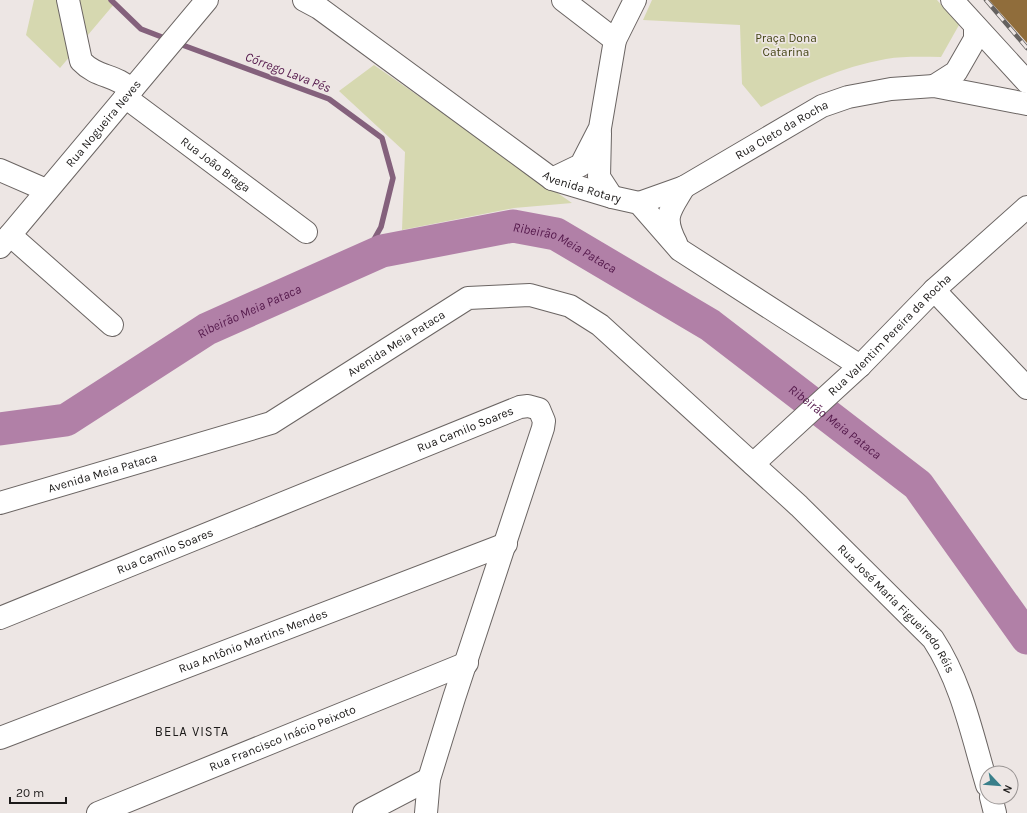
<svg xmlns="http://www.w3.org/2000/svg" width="1027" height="813" viewBox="0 0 1027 813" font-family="Karla,sans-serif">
	<rect width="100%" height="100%" fill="#ede6e4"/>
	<path fill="#d6d8b0" d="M 34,0 L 111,0 L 115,3 L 60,68 L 26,35 Z
		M 652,0 L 937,0 L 959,25 L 941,57 C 923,57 904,56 886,59 C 841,67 800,86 761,107 L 742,84 L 740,25 L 643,20 Z
		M 374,65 L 572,203 L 514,208 L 402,230 L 405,152 L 339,91 Z"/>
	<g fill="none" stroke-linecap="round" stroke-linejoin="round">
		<path stroke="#84617c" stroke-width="5.5" d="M 111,0 L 141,29 L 167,39
			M 177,43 L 329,99 L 382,138 L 393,178 L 381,227 L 363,259"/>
		<path stroke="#b180a7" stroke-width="33" id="s1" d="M 0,429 L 66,420 L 207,329 L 382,251 L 513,226 L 556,234 L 710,325 L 918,485 L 1027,638"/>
	</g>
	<path fill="#906d3b" d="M 989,0 L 1027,0 L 1027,43 Z"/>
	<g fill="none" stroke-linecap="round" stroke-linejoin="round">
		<defs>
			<g id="minor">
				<path d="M 68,0 L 81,61 C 97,78 115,74 132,90"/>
				<path id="s2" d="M 304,0 L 319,8 L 552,179 L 612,197 L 639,203 L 680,250 L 860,366"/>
				<path d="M 563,0 L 615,40"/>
				<path d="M 934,86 L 956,72 L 975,39 L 975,26"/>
				<path id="s3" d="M 125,97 L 306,232"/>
				<path d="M 600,133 L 599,177 L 612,197"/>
				<path d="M 0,170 L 46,190"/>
				<path d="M 552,179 L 581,165 L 600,128 L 615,40 L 635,0"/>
				<path id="s4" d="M 639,203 L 684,187 L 822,106 L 848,97 L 891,89 L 934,86 L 1027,104"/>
				<path d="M 10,235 L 112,325"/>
				<path d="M 676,243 C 662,216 670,211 684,187"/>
				<path id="s5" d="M 0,247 L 207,0"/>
				<path d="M 934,290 L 1027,388"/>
				<path id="s6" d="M 753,464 L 860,366 L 934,290 L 1027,207"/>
				<path id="s7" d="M 0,503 L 271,423 L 468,298 L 530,295 L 570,306 L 600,325 L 799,506 L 933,639 C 962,683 972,735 987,785"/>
				<path id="s8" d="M 0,618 L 520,407 L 528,406 L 539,409 L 544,421 L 543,428 L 454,698 L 429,779 L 426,813"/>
				<path id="s9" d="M 0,738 L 506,544"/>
				<path d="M 991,797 L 995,813"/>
				<path id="s10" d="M 98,813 L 467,663"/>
				<path d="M 364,813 L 429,779"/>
			</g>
			<path id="major" d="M 952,0 L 1027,82"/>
		</defs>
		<use href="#minor" stroke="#6b6563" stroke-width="24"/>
		<use href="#major" stroke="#6b6563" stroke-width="24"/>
		<use href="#minor" stroke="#fff" stroke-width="22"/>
		<use href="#major" stroke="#fff" stroke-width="22"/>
		<defs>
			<path id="rail" d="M 986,0 L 1027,48"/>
		</defs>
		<use href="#rail" stroke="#656260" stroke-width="4.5"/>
		<use href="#rail" stroke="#ede6e4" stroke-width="3" stroke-dasharray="9" stroke-linecap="butt"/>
	</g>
	<g text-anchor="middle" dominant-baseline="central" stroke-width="3.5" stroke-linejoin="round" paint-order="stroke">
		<g font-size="12" fill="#444415" stroke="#ede6e4">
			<text x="786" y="38">Praça Dona<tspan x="786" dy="14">Catarina</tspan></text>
		</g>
		<g font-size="12" fill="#1c1a19" stroke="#ede6e4">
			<text stroke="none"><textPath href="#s5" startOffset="161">Rua Nogueira Neves</textPath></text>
			<text stroke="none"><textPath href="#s4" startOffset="161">Rua Cleto da Rocha</textPath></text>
			<text stroke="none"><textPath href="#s3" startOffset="113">Rua João Braga</textPath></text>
			<text stroke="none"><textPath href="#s2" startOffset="337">Avenida Rotary</textPath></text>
			<text stroke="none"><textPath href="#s6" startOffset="188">Rua Valentim Pereira da Rocha</textPath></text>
			<text stroke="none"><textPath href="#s7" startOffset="431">Avenida Meia Pataca</textPath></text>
			<text stroke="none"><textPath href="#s8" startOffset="502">Rua Camilo Soares</textPath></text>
			<text stroke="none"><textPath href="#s7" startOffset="107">Avenida Meia Pataca</textPath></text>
			<text stroke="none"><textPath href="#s8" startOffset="178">Rua Camilo Soares</textPath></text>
			<text stroke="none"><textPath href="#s7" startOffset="1066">Rua José Maria Figueiredo Réis</textPath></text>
			<text stroke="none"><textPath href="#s9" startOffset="271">Rua Antônio Martins Mendes</textPath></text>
			<text stroke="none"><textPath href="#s10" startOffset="199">Rua Francisco Inácio Peixoto</textPath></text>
		</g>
		<g font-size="13" font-style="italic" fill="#55194c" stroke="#ede6e4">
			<text transform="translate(288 72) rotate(21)">Córrego Lava Pés</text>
			<text stroke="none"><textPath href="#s1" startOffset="616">Ribeirão Meia Pataca</textPath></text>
			<text stroke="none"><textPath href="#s1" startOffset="280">Ribeirão Meia Pataca</textPath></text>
			<text stroke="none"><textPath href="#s1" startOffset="940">Ribeirão Meia Pataca</textPath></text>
		</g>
		<g font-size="13" letter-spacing="1" fill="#1c1a19" stroke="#ede6e4">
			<text x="192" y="731">BELA VISTA</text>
		</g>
	</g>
	<g transform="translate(999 785) rotate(116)"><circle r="19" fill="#ede6e4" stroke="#999493"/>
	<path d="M0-3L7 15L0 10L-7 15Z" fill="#397f8a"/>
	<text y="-6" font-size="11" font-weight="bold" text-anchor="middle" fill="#1c1a19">N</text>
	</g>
	<path d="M10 797v6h56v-6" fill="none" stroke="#1c1a19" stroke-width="2"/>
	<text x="16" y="797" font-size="12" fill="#1c1a19" stroke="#ede6e4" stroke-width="3" paint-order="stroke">20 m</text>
</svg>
